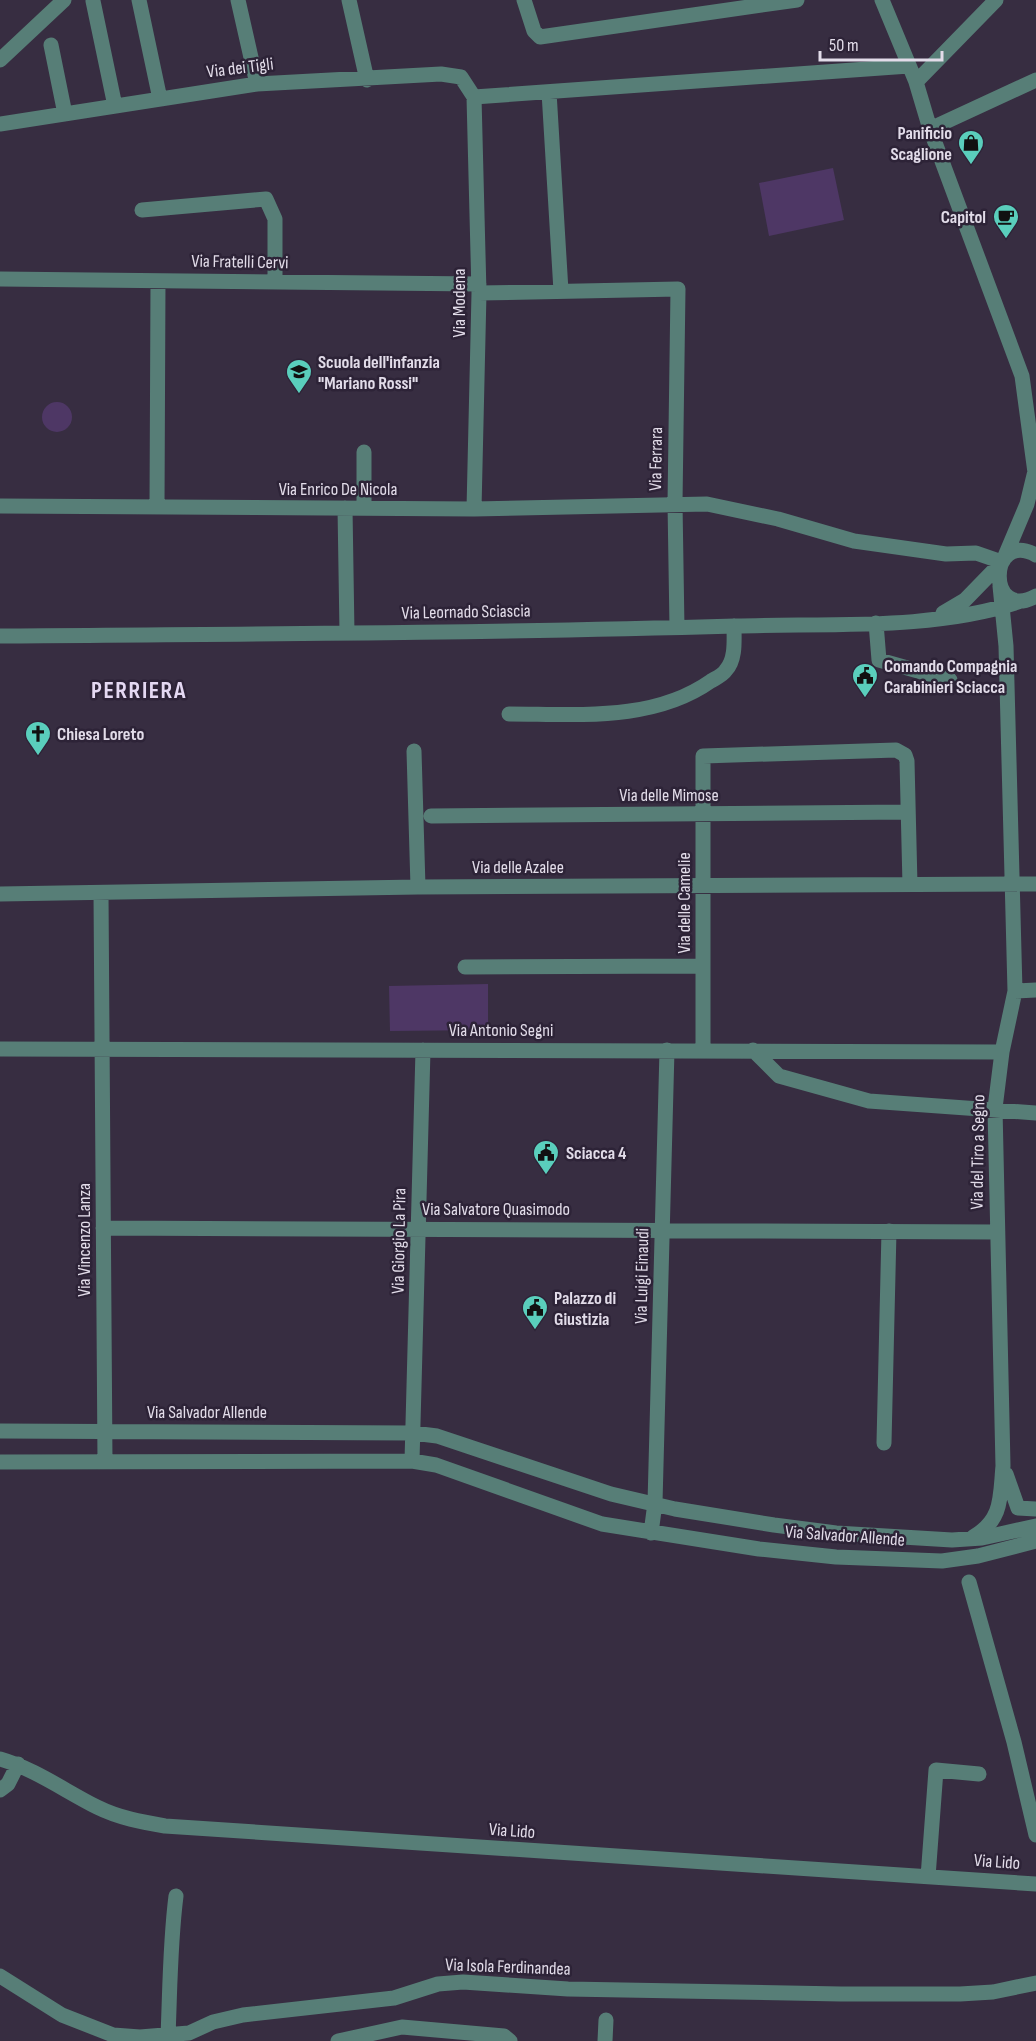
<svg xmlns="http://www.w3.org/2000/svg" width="1036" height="2041" viewBox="0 0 1036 2041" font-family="'Sofia Sans Condensed',sans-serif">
	<rect width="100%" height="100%" fill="#372d41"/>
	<path fill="#4e3765" d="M 833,168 L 844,220 L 769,236 L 759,183 Z
		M42 417a15 15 0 1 1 30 0a15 15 0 1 1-30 0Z
		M 488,984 L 488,1030 L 390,1031 L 389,986 Z"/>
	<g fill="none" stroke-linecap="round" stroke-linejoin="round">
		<path stroke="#577e77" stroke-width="15" d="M 139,0 L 160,99
			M 238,0 L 257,84
			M 349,0 L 367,80
			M 524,0 L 534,31 L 540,37 L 797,0
			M 882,0 L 916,82 L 930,129 L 1022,376 L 1036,480
			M 93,1 L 115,106
			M 51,45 L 65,114
			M 0,60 L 64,0
			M 916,82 L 996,0
			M 549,92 L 561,291
			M 474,97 L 909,66
			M 0,124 L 257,84 L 441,74 L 461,77 L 474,97 L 479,293 L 474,509
			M 930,129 L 1036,80
			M 142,210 L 266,199 L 275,219 L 275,282
			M 0,279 L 479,284
			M 479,293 L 678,289 L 675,503 L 677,628
			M 364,452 L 364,508
			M 0,506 L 474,509 L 707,504 L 778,519 L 854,541 L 946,554 L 976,553 L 1002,562
			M 157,507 L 158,281
			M 345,508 L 347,633
			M 1036,555 C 987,529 987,623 1036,596
			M 1003,561 L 1027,504 L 1035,471
			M 943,613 L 965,600 L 1001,563
			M 876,623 L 879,660 L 950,680
			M 0,636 C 245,634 490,633 735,626 C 826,623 935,631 1021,601
			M 509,714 C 577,714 653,722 711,681 C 716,678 723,675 726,670 C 736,659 734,640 734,626
			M 414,751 L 418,887
			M 431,816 L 908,812
			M 101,893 L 105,1462
			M 0,894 L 418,887 L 1036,884
			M 465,967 L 703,966
			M 1015,991 L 1036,990
			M 0,1049 L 1002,1052
			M 703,1050 L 703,756 L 896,750 L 905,755 L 907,761 L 910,885
			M 753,1050 L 779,1076 L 869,1101 L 1036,1113
			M 103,1228 L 997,1232
			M 0,1431 L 413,1433 L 437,1436 L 611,1494 L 675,1509 L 774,1525 L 836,1533 L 952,1540 L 982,1538 L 1036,1526
			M 884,1443 L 889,1231
			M 412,1461 L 423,1050
			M 0,1462 L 412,1461 L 436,1465 L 602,1524 L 759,1549 L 836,1557 L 942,1561 L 978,1556 L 1036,1541
			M 1006,1474 L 1018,1508 L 1036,1509
			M 651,1533 L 655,1503 L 667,1050
			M 973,1537 C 1003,1520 1000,1497 1003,1466 L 995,1108 L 1002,1052 L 1015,991 L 1006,646 L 1000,586
			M 969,1582 L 1014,1742 L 1036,1835
			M 0,1759 C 35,1769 65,1791 97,1807 C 119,1818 142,1822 165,1826 L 1036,1884
			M 0,1790 L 8,1784 L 18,1764
			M 928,1877 L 936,1770 L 979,1774
			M 0,1976 L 62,2015 L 113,2035 L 140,2037 L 189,2033 L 213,2022 L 243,2015 L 394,1998 L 438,1984 L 463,1982 L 568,1989 L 841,1994 L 960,1994 L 993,1992 L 1036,1983
			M 168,2036 C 170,1989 170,1943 176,1896
			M 338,2041 L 402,2027 L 504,2036 L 510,2041
			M 605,2041 L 606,2020"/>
	</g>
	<defs>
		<symbol id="shop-pin" viewBox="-11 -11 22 30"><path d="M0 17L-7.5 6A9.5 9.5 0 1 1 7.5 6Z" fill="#5acebc" stroke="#2d2337"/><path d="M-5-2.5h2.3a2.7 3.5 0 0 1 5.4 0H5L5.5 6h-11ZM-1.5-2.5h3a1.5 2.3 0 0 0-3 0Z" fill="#111"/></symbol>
		<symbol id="cafe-pin" viewBox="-11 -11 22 30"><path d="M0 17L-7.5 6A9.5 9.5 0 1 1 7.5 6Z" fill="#5acebc" stroke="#2d2337"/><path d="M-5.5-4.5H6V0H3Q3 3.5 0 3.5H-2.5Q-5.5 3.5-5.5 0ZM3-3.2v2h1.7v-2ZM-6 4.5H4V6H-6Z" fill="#111"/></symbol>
		<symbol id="school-pin" viewBox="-11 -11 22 30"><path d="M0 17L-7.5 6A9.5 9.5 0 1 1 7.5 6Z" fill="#5acebc" stroke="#2d2337"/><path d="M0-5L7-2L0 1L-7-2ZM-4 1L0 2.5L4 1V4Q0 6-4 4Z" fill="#111"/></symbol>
		<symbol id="civic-pin" viewBox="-11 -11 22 30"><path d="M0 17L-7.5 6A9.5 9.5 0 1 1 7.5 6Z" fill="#5acebc" stroke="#2d2337"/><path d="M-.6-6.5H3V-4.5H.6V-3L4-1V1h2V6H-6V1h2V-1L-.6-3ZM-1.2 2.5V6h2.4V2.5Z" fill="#111"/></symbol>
		<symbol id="church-pin" viewBox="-11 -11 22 30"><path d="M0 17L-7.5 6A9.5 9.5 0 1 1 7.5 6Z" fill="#5acebc" stroke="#2d2337"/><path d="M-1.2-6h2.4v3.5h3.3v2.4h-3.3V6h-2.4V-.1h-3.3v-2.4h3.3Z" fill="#111"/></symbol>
	</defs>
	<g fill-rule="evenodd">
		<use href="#shop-pin" x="956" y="128" width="30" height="40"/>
		<use href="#cafe-pin" x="991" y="202" width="30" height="40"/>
		<use href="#school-pin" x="284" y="357" width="30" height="40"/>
		<use href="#civic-pin" x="850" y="661" width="30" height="40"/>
		<use href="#church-pin" x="23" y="719" width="30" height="40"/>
		<use href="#civic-pin" x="531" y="1138" width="30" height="40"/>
		<use href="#civic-pin" x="520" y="1293" width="30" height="40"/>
	</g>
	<g text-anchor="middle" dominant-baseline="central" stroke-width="5" stroke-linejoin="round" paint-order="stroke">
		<g font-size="18" fill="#e2dce9" stroke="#2d2337">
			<text transform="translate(240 68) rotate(-7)">Via dei Tigli</text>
			<text transform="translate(240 262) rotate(1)">Via Fratelli Cervi</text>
			<text transform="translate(459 303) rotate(-90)">Via Modena</text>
			<text transform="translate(656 459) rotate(-89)">Via Ferrara</text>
			<text x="338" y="489">Via Enrico De Nicola</text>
			<text transform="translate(466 612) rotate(-1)">Via Leornado Sciascia</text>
			<text x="669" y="795">Via delle Mimose</text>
			<text x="518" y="867">Via delle Azalee</text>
			<text transform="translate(684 903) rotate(-90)">Via delle Camelie</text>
			<text x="501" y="1030">Via Antonio Segni</text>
			<text transform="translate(978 1152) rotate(-89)">Via del Tiro a Segno</text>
			<text x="496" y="1209">Via Salvatore Quasimodo</text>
			<text transform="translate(84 1240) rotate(-90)">Via Vincenzo Lanza</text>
			<text transform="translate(399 1241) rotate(-89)">Via Giorgio La Pira</text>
			<text transform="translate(642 1276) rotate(-89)">Via Luigi Einaudi</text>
			<text x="207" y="1412">Via Salvador Allende</text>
			<text transform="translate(845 1536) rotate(4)">Via Salvador Allende</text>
			<text transform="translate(512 1831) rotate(4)">Via Lido</text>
			<text transform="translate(997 1862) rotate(4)">Via Lido</text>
			<text transform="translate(508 1967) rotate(2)">Via Isola Ferdinandea</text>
		</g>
		<g font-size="18" font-weight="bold" fill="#e2dce9" stroke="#2d2337" text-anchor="start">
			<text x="952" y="133" text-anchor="end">Panificio<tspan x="952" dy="21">Scaglione</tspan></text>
			<text x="986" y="217" text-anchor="end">Capitol</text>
			<text x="318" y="362">Scuola dell'infanzia<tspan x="318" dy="21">"Mariano Rossi"</tspan></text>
			<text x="884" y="666">Comando Compagnia<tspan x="884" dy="21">Carabinieri Sciacca</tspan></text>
			<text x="57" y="734">Chiesa Loreto</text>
			<text x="566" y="1153">Sciacca 4</text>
			<text x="554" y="1298">Palazzo di<tspan x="554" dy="21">Giustizia</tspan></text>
		</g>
		<g font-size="24" font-weight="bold" letter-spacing="1.5" fill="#e4d8f2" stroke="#2d2337">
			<text x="139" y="690">PERRIERA</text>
		</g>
	</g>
	<path d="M820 51v9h122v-9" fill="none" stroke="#e2dce9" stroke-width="3"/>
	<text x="829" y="51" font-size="18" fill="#e2dce9" stroke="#2d2337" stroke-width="4.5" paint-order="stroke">50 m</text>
</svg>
